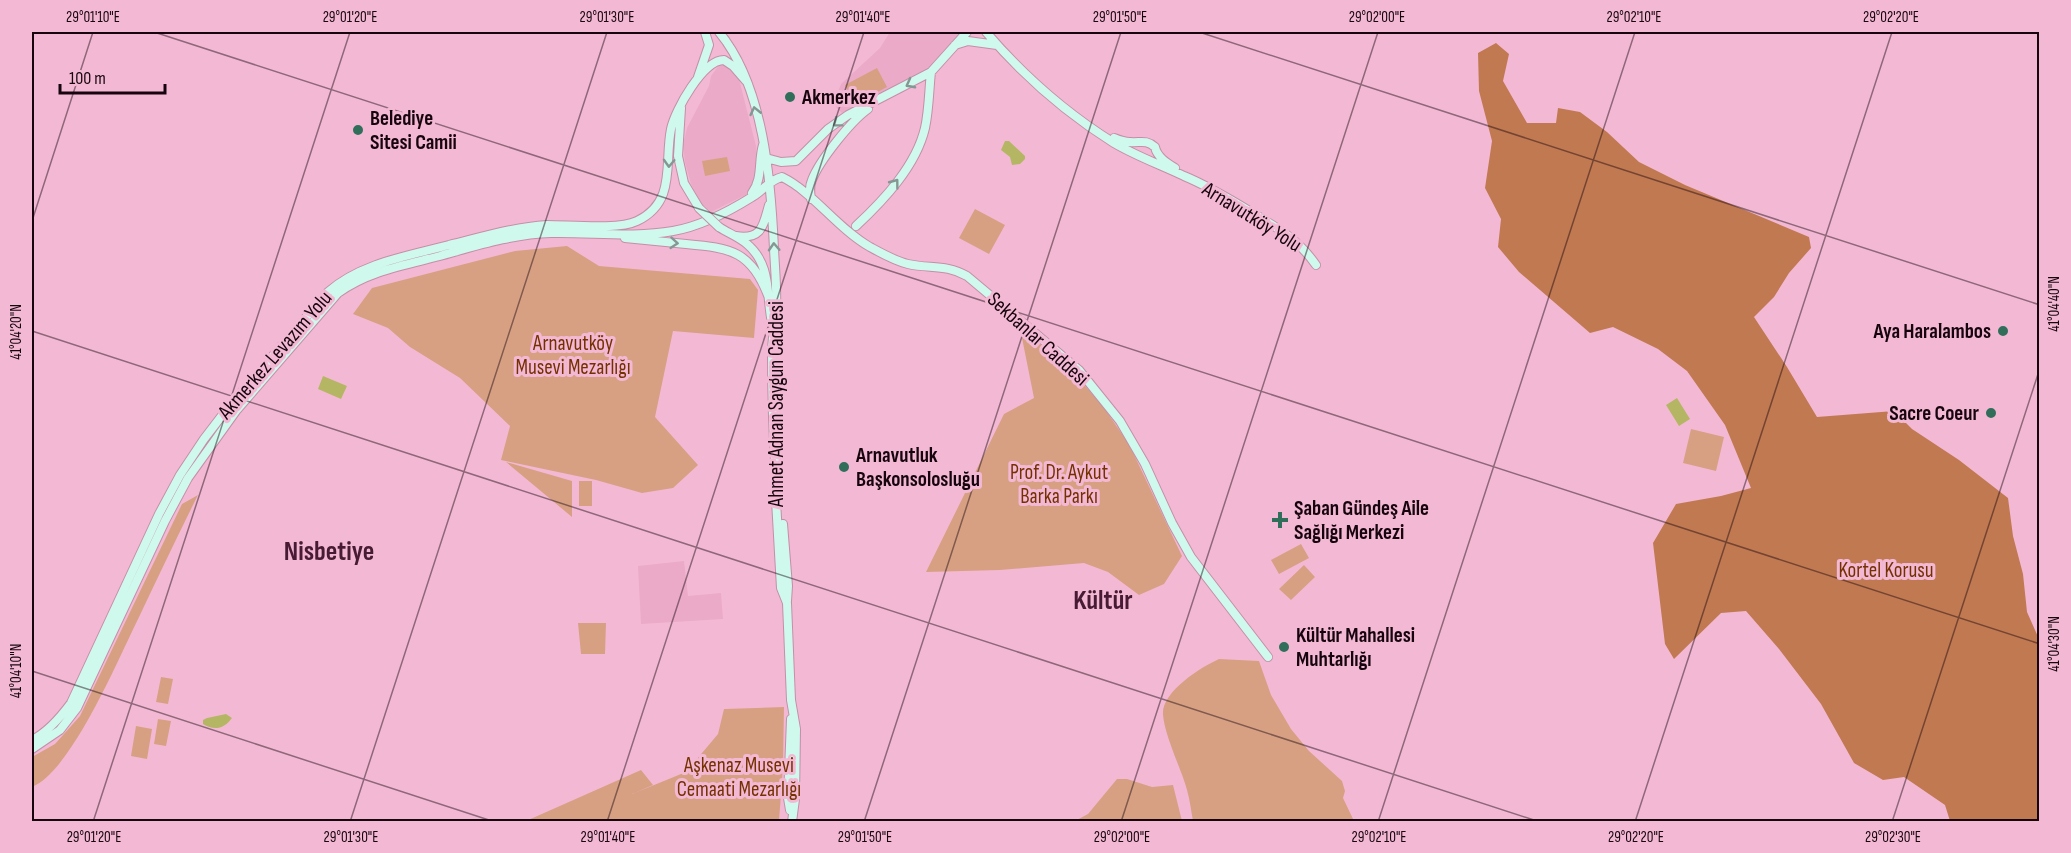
<svg xmlns="http://www.w3.org/2000/svg" width="2071" height="853" viewBox="0 0 2071 853" font-family="'Sofia Sans Condensed',sans-serif">
	<rect width="100%" height="100%" fill="#f3b9d4"/>
	<path fill="#eaaac8" d="M 890,32 L 963,32 L 933,65 L 842,113 L 833,104 L 841,84 L 880,48 Z
		M 720,64 L 724,64 L 739,79 L 756,146 L 758,167 L 753,188 L 747,194 L 711,212 L 702,204 L 691,184 L 685,162 L 683,145 L 687,128 L 709,86 L 711,76 Z
		M 684,561 L 688,596 L 721,593 L 723,619 L 641,624 L 638,566 Z"/>
	<path fill="#d7a083" d="M 877,68 L 887,87 L 855,104 L 845,85 Z
		M 727,157 L 730,171 L 705,176 L 702,161 Z
		M 975,209 L 1005,225 L 989,254 L 959,238 Z
		M 567,246 L 599,266 L 750,279 L 758,290 L 754,338 L 673,331 L 655,417 L 698,465 L 673,488 L 642,493 L 596,480 L 501,460 L 510,426 L 460,378 L 410,347 L 388,328 L 353,314 L 372,288 L 515,251 Z
		M 1025,329 L 1081,381 L 1104,408 L 1129,444 L 1182,556 L 1164,584 L 1139,595 L 1108,572 L 1084,563 L 1000,570 L 926,572 L 1004,414 L 1034,398 L 1021,333 Z
		M 1691,429 L 1724,437 L 1716,471 L 1683,463 Z
		M 506,462 L 572,481 L 572,517 Z
		M 579,481 L 592,481 L 592,506 L 579,506 Z
		M 198,495 C 178,535 159,575 140,615 C 120,655 72,771 32,787 L 32,757 L 55,744 L 80,716 L 182,504 Z
		M 1301,544 L 1309,558 L 1279,574 L 1271,560 Z
		M 1304,565 L 1315,577 L 1291,600 L 1279,589 Z
		M 578,623 L 606,623 L 605,654 L 581,654 Z
		M 1219,659 L 1259,661 L 1271,695 L 1291,729 L 1309,751 L 1342,781 L 1345,791 L 1343,798 L 1354,821 L 1193,821 C 1191,811 1190,800 1187,790 C 1181,768 1165,737 1163,715 C 1161,692 1201,667 1219,659 Z
		M 161,677 L 173,679 L 168,704 L 156,702 Z
		M 784,707 L 783,767 L 779,821 L 526,821 L 641,770 L 653,785 L 632,794 L 686,772 L 718,734 L 724,709 Z
		M 158,719 L 171,721 L 166,746 L 154,744 Z
		M 136,726 L 152,729 L 147,759 L 131,756 Z
		M 1117,779 L 1127,779 L 1152,787 L 1173,785 L 1182,821 L 1075,821 L 1088,814 Z"/>
	<path fill="#c17951" d="M 1496,43 L 1509,54 L 1503,81 L 1527,123 L 1556,123 L 1558,108 L 1580,112 L 1607,132 L 1639,162 L 1685,185 L 1809,237 L 1811,248 L 1789,273 L 1774,297 L 1754,317 L 1787,367 L 1817,417 L 1894,411 L 1912,429 L 1959,460 L 2008,498 L 2013,536 L 2023,574 L 2027,612 L 2039,639 L 2039,821 L 1950,821 L 1945,805 L 1904,777 L 1883,780 L 1854,763 L 1821,704 L 1779,649 L 1746,611 L 1721,613 L 1674,659 L 1665,644 L 1653,543 L 1676,504 L 1721,496 L 1751,488 L 1725,425 L 1687,371 L 1658,349 L 1613,327 L 1590,333 L 1519,272 L 1498,247 L 1501,219 L 1485,188 L 1492,141 L 1479,91 L 1478,53 Z"/>
	<path fill="#b5b664" d="M 1005,141 L 1009,141 L 1025,156 L 1025,159 L 1020,164 L 1012,165 L 1010,157 L 1001,150 Z
		M 323,376 L 347,386 L 341,399 L 318,389 Z
		M 1677,398 L 1690,419 L 1679,426 L 1666,405 Z
		M 226,714 L 232,718 C 224,729 214,731 203,724 L 203,720 L 207,718 Z"/>
	<g fill="none" stroke-linecap="round" stroke-linejoin="round">
		<defs>
			<path id="secondary" d="M 719,32 C 764,86 771,181 774,249 C 775,269 777,289 776,308 C 775,322 773,335 772,349 C 772,392 773,434 776,477 L 775,483 L 781,588 L 787,603 L 791,700 L 796,729 L 795,799 L 792,822
				M 986,32 C 1022,74 1066,113 1114,143 C 1136,156 1161,165 1184,176 C 1211,187 1236,203 1261,218 C 1284,232 1300,242 1316,265
				M 955,45 L 968,41 L 997,45
				M 698,77 L 709,45 L 705,32
				M 681,108 L 678,156 L 684,183 L 699,208
				M 1114,138 C 1119,140 1124,142 1130,142 C 1140,143 1146,139 1155,147 C 1157,157 1167,163 1175,168
				M 766,158 L 781,162 L 796,161 L 828,129 L 848,115 L 931,72 L 967,32
				M 752,193 C 763,178 758,162 763,145
				M 811,199 C 810,192 809,187 812,180 C 819,161 851,121 868,109
				M 856,226 C 884,200 916,166 925,128 C 929,110 929,90 931,72
				M 719,227 C 728,233 739,237 747,244 C 772,265 766,295 772,323
				M 736,236 C 762,240 763,226 769,205
				M 625,238 C 645,240 665,242 686,244 C 731,248 752,251 769,298
				M 783,524 L 788,586 L 787,601
				M 32,740 C 48,732 60,718 71,703 L 159,514 L 180,475 L 204,439 L 227,409 L 328,292 C 361,263 408,256 449,245 C 482,237 514,227 547,225 C 570,225 619,230 637,221 C 677,202 664,163 671,129 C 675,110 703,60 724,60 L 733,66 L 746,81
				M 32,749 L 60,730 L 77,708 L 165,521 L 188,478 L 236,411 L 338,293 C 368,271 405,265 440,256 C 476,246 513,234 551,233 C 591,232 633,238 673,231 C 702,226 728,212 752,197 C 763,191 769,180 782,177 C 813,192 837,228 870,247 C 881,253 895,261 908,264 C 930,269 946,264 967,276 L 1079,370 L 1120,421 L 1145,464 L 1172,523 L 1191,557 L 1268,657
				M 790,810 L 788,798 L 791,719"/>
		</defs>
		<use href="#secondary" stroke="#c58ea8" stroke-width="10"/>
		<use href="#secondary" stroke="#cff9ec" stroke-width="8"/>
		<defs>
			<path id="secondary-bridge" d="M 699,208 L 719,227"/>
		</defs>
		<use href="#secondary-bridge" stroke="#c58ea8" stroke-width="10" stroke-linecap="butt"/>
		<use href="#secondary-bridge" stroke="#cff9ec" stroke-width="8"/>
	</g>
	<defs><path id="oneway-chevron" d="M-2-3.5L2.5 0L-2 3.5" fill="none" stroke-width="1.6" stroke-linecap="round" stroke-linejoin="round" transform="scale(1.5)"/></defs>
	<g stroke="#859793">
		<use href="#oneway-chevron" transform="translate(910 84) rotate(152)"/>
		<use href="#oneway-chevron" transform="translate(755 111) rotate(-103)"/>
		<use href="#oneway-chevron" transform="translate(837 123) rotate(143)"/>
		<use href="#oneway-chevron" transform="translate(669 163) rotate(92)"/>
		<use href="#oneway-chevron" transform="translate(895 183) rotate(-53)"/>
		<use href="#oneway-chevron" transform="translate(674 243) rotate(5)"/>
		<use href="#oneway-chevron" transform="translate(774 247) rotate(-93)"/>
	</g>
	<path fill="none" stroke="#17050e" stroke-width="1.5" stroke-opacity="0.45" d="M 154,32 L 2040,644M 1199,32 L 2040,305M 32,221 L 93,32M 32,331 L 1540,822M 32,671 L 495,822M 93,822 L 350,32M 350,822 L 607,32M 607,822 L 864,32M 864,822 L 1121,32M 1121,822 L 1378,32M 1378,822 L 1635,32M 1635,822 L 1892,32M 1892,822 L 2040,368"/>
	<g fill="#316e5a" stroke="#f3b9d4" stroke-width="2">
		<circle cx="790" cy="97" r="6"/>
		<circle cx="358" cy="130" r="6"/>
		<circle cx="2003" cy="331" r="6"/>
		<circle cx="1991" cy="413" r="6"/>
		<circle cx="844" cy="467" r="6"/>
		<path d="M1277 511h6v6h6v6h-6v6h-6v-6h-6v-6h6z"/>
		<circle cx="1284" cy="647" r="6"/>
	</g>
	<g text-anchor="middle" dominant-baseline="central" stroke-width="6" stroke-linejoin="round" paint-order="stroke">
		<g font-size="21" font-weight="bold" fill="#17050e" stroke="#f3b9d4" text-anchor="start">
			<text x="802" y="97">Akmerkez</text>
			<text x="370" y="118">Belediye<tspan x="370" dy="24">Sitesi Camii</tspan></text>
			<text x="1991" y="331" text-anchor="end">Aya Haralambos</text>
			<text x="1979" y="413" text-anchor="end">Sacre Coeur</text>
			<text x="856" y="455">Arnavutluk<tspan x="856" dy="24">Başkonsolosluğu</tspan></text>
			<text x="1294" y="508">Şaban Gündeş Aile<tspan x="1294" dy="24">Sağlığı Merkezi</tspan></text>
			<text x="1296" y="635">Kültür Mahallesi<tspan x="1296" dy="24">Muhtarlığı</tspan></text>
		</g>
		<g font-size="21" fill="#17050e" stroke="#f3b9d4">
			<text transform="translate(1252 217) rotate(32)">Arnavutköy Yolu</text>
			<text transform="translate(1038 339) rotate(42)">Sekbanlar Caddesi</text>
			<text transform="translate(275 355) rotate(-49)">Akmerkez Levazım Yolu</text>
			<text transform="translate(776 404) rotate(-90)">Ahmet Adnan Saygun Caddesi</text>
		</g>
		<g font-size="21" fill="#743100" stroke="#f3b9d4">
			<text x="573" y="343">Arnavutköy<tspan x="573" dy="24">Musevi Mezarlığı</tspan></text>
			<text x="1059" y="472">Prof. Dr. Aykut<tspan x="1059" dy="24">Barka Parkı</tspan></text>
			<text x="1886" y="570">Kortel Korusu</text>
			<text x="739" y="765">Aşkenaz Musevi<tspan x="739" dy="24">Cemaati Mezarlığı</tspan></text>
		</g>
		<g font-size="27" font-weight="bold" fill="#471b33" stroke="#f3b9d4">
			<text x="329" y="552">Nisbetiye</text>
			<text x="1103" y="601">Kültür</text>
		</g>
	</g>
	<rect width="2071" height="853" fill="none" stroke="#f3b9d4" stroke-width="66"/>
	<path d="M60 84v9h105v-9" fill="none" stroke="#17050e" stroke-width="3"/>
	<text x="69" y="84" font-size="18" fill="#17050e" stroke="#f3b9d4" stroke-width="4.5" paint-order="stroke">100 m</text>
	<rect x="33" y="33" width="2005" height="787" fill="none" stroke="#17050e" stroke-width="2"/>
	<g font-size="15" text-anchor="middle" fill="#17050e">
		<text x="93" y="22">29°01'10"E</text>
		<text x="350" y="22">29°01'20"E</text>
		<text x="607" y="22">29°01'30"E</text>
		<text x="863" y="22">29°01'40"E</text>
		<text x="1120" y="22">29°01'50"E</text>
		<text x="1377" y="22">29°02'00"E</text>
		<text x="1634" y="22">29°02'10"E</text>
		<text x="1891" y="22">29°02'20"E</text>
		<text transform="translate(2054 304) rotate(-90)" y="5">41°04'40"N</text>
		<text transform="translate(16 332) rotate(-90)" y="5">41°04'20"N</text>
		<text transform="translate(2054 644) rotate(-90)" y="5">41°04'30"N</text>
		<text transform="translate(16 671) rotate(-90)" y="5">41°04'10"N</text>
		<text x="94" y="842">29°01'20"E</text>
		<text x="351" y="842">29°01'30"E</text>
		<text x="608" y="842">29°01'40"E</text>
		<text x="865" y="842">29°01'50"E</text>
		<text x="1122" y="842">29°02'00"E</text>
		<text x="1379" y="842">29°02'10"E</text>
		<text x="1636" y="842">29°02'20"E</text>
		<text x="1893" y="842">29°02'30"E</text>
	</g>
</svg>
